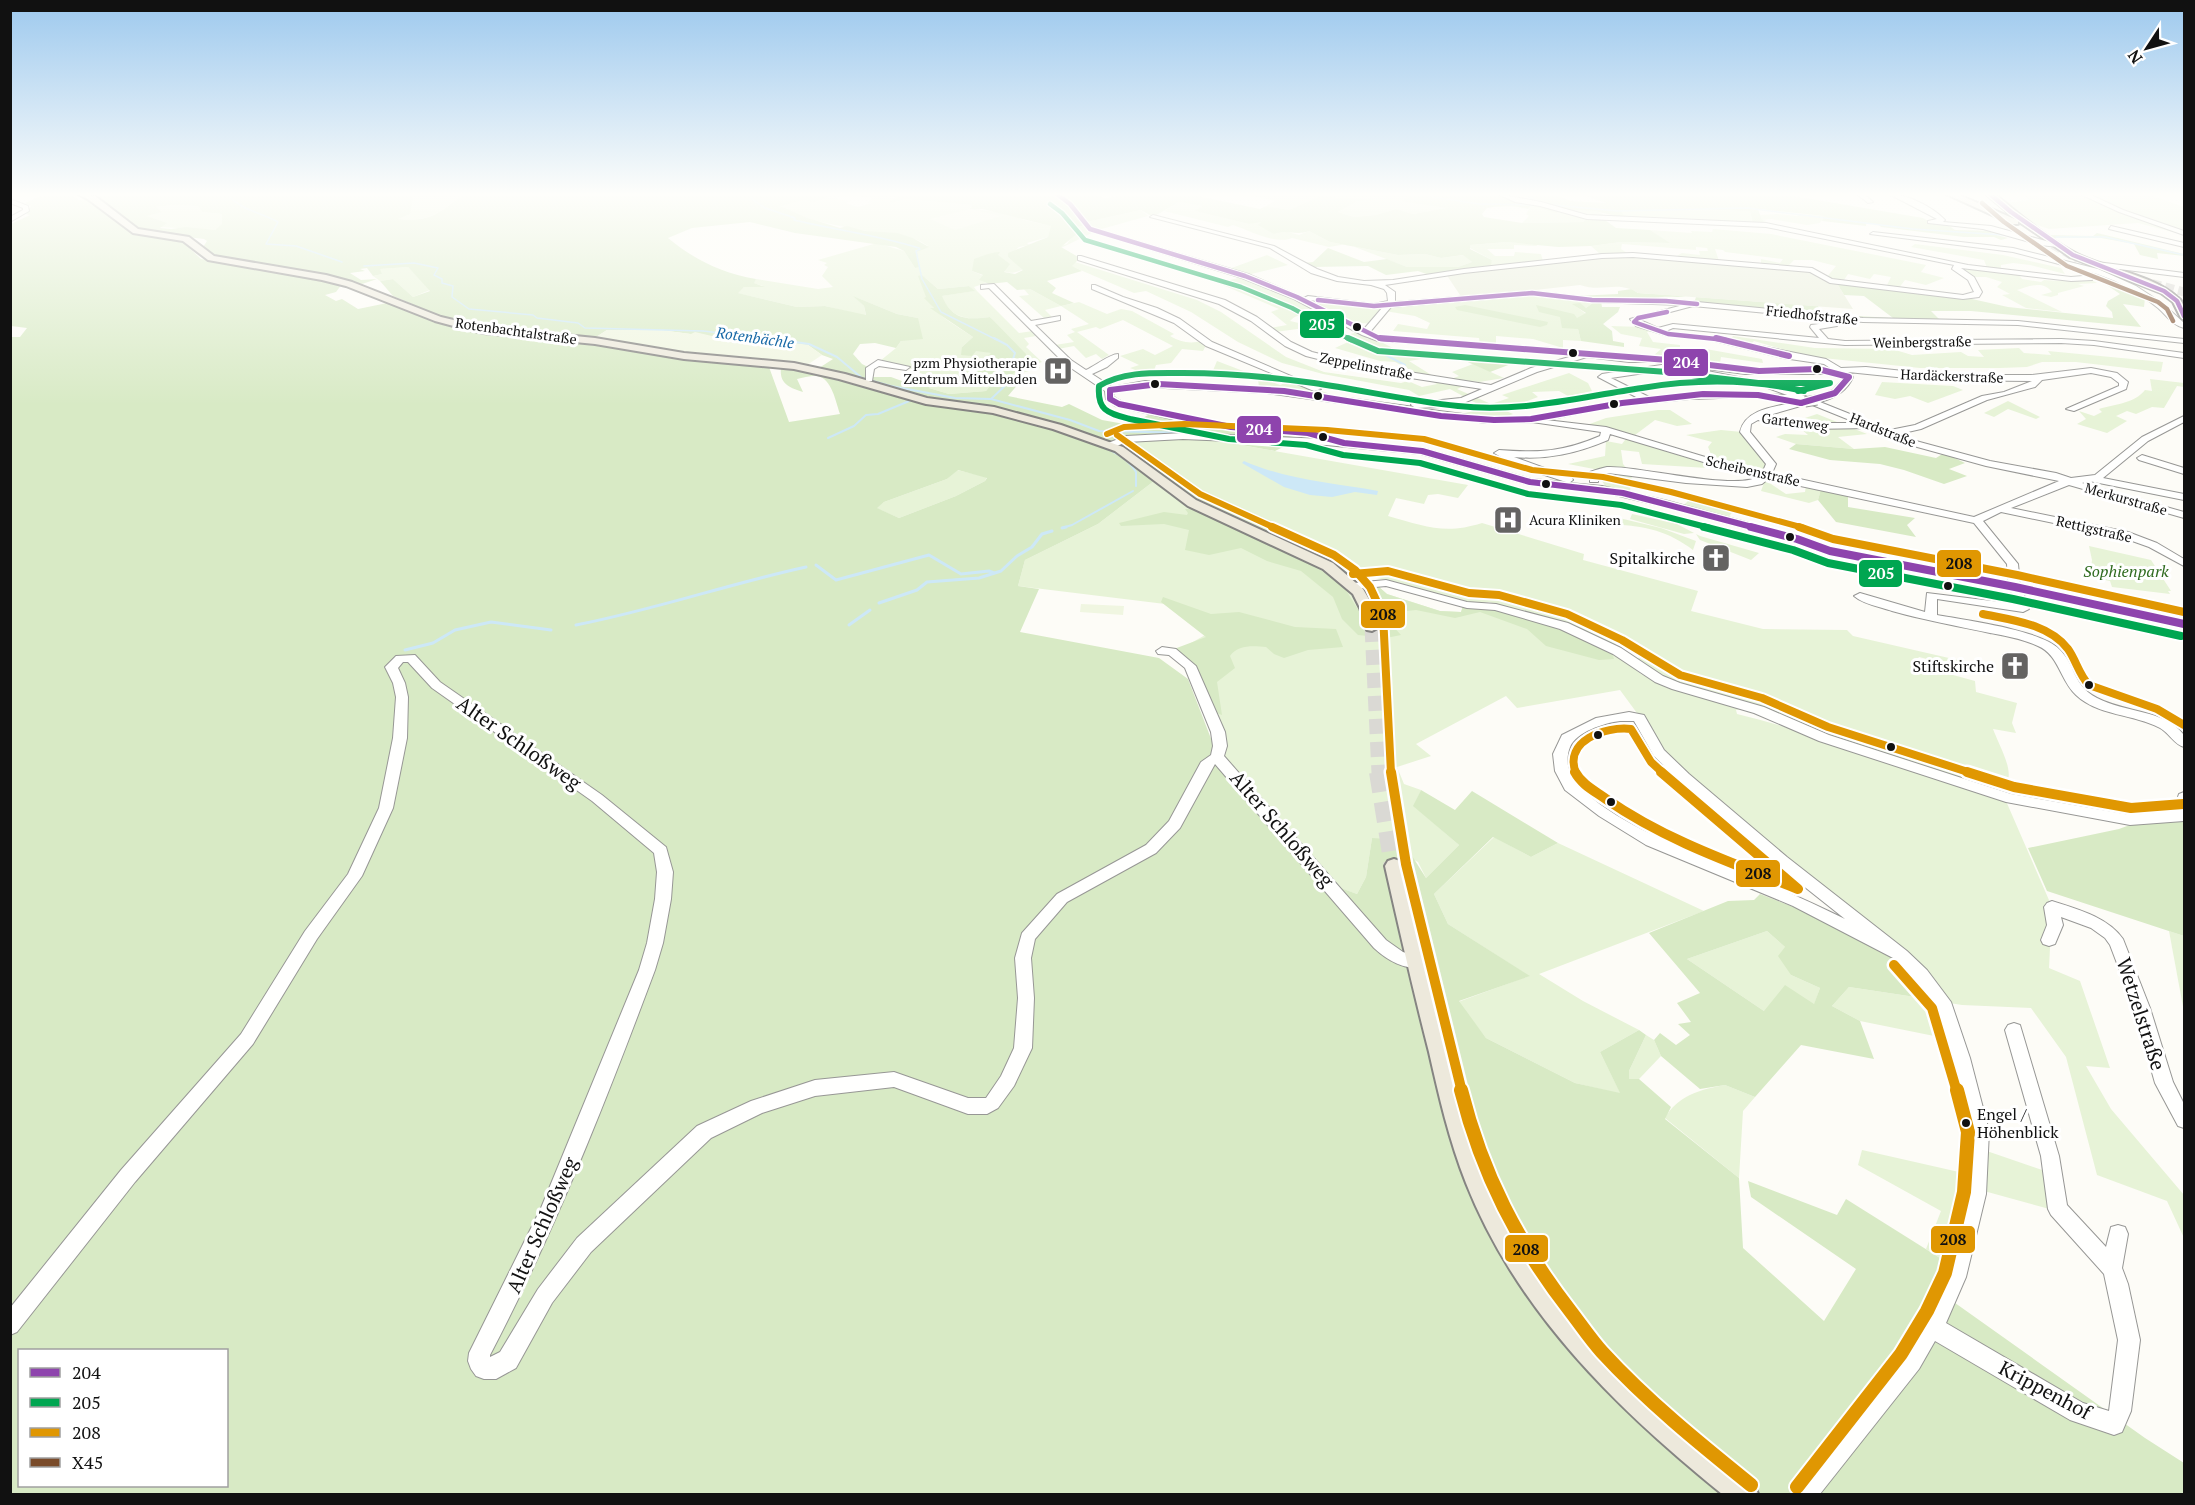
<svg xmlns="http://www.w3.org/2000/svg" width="2195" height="1505" font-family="'PT Serif',serif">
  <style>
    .green { fill: #e7f3d7 }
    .forest { fill: #d8eac5; fill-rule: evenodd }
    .cemetery { fill: #e9eedb }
    .pitch { fill: #f0f6e1 }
    .water { fill: #cde8f7 }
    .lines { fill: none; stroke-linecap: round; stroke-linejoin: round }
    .stream-far2 { stroke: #cde8f7; stroke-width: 1.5 }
    .stream-far1 { stroke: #cde8f7; stroke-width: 2 }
    .stream { stroke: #cde8f7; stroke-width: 3 }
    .major-tunnel-far2 { stroke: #dad9d4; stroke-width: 9; stroke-dasharray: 9 4.5; stroke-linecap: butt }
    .major-tunnel-far1 { stroke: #dad9d4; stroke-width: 15; stroke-dasharray: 15 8; stroke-linecap: butt }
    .major-tunnel { stroke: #dad9d4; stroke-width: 20; stroke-dasharray: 20 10; stroke-linecap: butt }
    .minor-casing { stroke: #979795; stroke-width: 2 }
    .major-casing { stroke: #858482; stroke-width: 4 }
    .minor { fill: #fffffe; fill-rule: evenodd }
    .major { fill: #ede9dc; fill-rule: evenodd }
    .minor-bridge-casing { stroke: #979795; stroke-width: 11; stroke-linecap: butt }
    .minor-bridge { stroke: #fffffe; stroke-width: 9 }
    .bus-1-far2-casing { stroke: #fff; stroke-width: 7 }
    .bus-1-far1-casing { stroke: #fff; stroke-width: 9 }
    .bus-1-casing { stroke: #fff; stroke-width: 12 }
    .bus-2-far2-casing { stroke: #fff; stroke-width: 7 }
    .bus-2-far1-casing { stroke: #fff; stroke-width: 9 }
    .bus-2-casing { stroke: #fff; stroke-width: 12 }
    .bus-3-far3-casing { stroke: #fff; stroke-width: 9 }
    .bus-3-far2-casing { stroke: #fff; stroke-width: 12 }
    .bus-3-far1-casing { stroke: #fff; stroke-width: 15 }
    .bus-3-casing { stroke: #fff; stroke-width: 18 }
    .bus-4-casing { stroke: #fff; stroke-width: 7 }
    .bus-1-far2 { stroke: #8e44ad; stroke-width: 4.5 }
    .bus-1-far1 { stroke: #8e44ad; stroke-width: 6 }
    .bus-1 { stroke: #8e44ad; stroke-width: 8 }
    .bus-2-far2 { stroke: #00a651; stroke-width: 4.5 }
    .bus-2-far1 { stroke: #00a651; stroke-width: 6 }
    .bus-2 { stroke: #00a651; stroke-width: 8 }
    .bus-3-far3 { stroke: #e09702; stroke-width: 6 }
    .bus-3-far2 { stroke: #e09702; stroke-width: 8 }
    .bus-3-far1 { stroke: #e09702; stroke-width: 10 }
    .bus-3 { stroke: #e09702; stroke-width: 14 }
    .bus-4 { stroke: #7a4b2a; stroke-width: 4.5 }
    .bus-dot { fill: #111; stroke: #fff; stroke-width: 2 }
    .labels { text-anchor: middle; stroke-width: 6; stroke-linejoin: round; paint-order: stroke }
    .far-street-label { font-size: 14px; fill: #111; stroke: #fff }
    .far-poi-label { font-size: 14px; fill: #111; stroke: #fff; text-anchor: end }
    .far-water-label { font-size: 15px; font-style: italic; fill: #1768a6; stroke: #fff }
    .poi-label { font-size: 16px; fill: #111; stroke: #fff; text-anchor: end }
    .park-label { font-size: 16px; font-style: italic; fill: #2f6b1f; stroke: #fff }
    .near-bus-label { font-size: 16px; fill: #111; stroke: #fff; text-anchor: start }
    .near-street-label { font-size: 20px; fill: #111; stroke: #fff }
    .line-badge { stroke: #fff; stroke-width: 2 }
    .badge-label { font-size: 16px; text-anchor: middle; font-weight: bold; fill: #fff }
    .pale-badge-label { font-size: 16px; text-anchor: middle; font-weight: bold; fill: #111 }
  </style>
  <rect width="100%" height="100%" fill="#fdfcf7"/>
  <g class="green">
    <path d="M464,194c-27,20 -33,28 -68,25l17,-22z"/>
    <path d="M838,194h3l-5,5 15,2 -5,2 12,4 14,-4 -4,-1 4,-4 -9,-1 18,-2 18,4 -7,4 13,-4 68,6 -3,3 44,7c7,6 27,8 38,11l-4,11 -21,6 2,2 -10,2 -11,10 16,12c-19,9 -24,0 -37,-12h-8l-7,14 12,5 -4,4 6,3 -12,4 3,4 42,42 14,-2 3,5 -12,2 5,6 -3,3 16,15 -6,2 4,4 -29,8 16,-15 -37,-44c-24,3 -38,2 -49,-21l33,-5 -5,-5 -31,3 -16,-14c2,36 25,44 51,62l-11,10 30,6 -12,13 13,12v4l-7,9 -37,3 -20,-6 8,-8 -31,-13 -26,-6 16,-13 22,-30 -21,-4 -42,-17 9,9 2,10 -41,-10 -28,1 -60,-14 7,-6 19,-1 -10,-3 3,-4 62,10 15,-2 -11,-11 6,-9 -4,-2 3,-2 -9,-3 59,-17 27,8 11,17 2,-16 11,-6c-22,-15 -38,-10 -62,-15 -26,-5 -65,-11 -87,-26l31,-7h19z"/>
    <polygon points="1244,194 1401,194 1410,196 1402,200 1447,208 1413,214 1396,209 1376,215 1354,217 1338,212 1358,201 1373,200 1320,196 1289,210 1266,206 1275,201"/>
    <polygon points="2021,194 2148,194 2184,207 2184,235 2138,223 2049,229 2034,224 2004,203 2030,200"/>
    <path d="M1179,202l24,4 -7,5 53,13 8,-3 5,2 -3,1 40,11 10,-4 21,11 68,13 27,-1 16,4 23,-3 8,7 -14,5h-51l-60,-23 -18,3 -37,-9c-16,7 -44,-8 -59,-13l-5,2 -64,-16z"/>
    <polygon points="171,205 198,206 202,212 222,214 222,225 215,230 159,227 166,223 146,216 161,212 155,207"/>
    <polygon points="1531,206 1556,213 1568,210 1595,211 1603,214 1602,217 1583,222 1522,223 1529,216 1526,214"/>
    <polygon points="1685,209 1750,211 1753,224 1626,218 1620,211"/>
    <polygon points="1141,210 1148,216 1098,230 1061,248 1060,246 1067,244 1082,223"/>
    <polygon points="1777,214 1797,216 1800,214 1825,216 1820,223 1807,225 1771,219 1762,220 1760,215"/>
    <polygon points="1713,229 1771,234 1926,265 1921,272 1944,278 1926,285 1905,280 1898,289 1886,287 1891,277 1874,274 1870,279 1848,274 1842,283 1826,278 1836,266 1812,260 1794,260 1786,268 1761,265 1761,259 1780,263 1783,259 1725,252 1723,250 1715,249 1719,261 1675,257 1682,253 1700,255 1699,251 1708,251 1707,248 1696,247 1696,250 1622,244 1621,249 1627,253 1600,254 1591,246 1621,242 1668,243 1650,230 1692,233 1691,231 1712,232"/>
    <polygon points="1507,242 1536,244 1537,246 1514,245 1514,249 1487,249 1495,256 1514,256 1515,252 1541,254 1543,261 1492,265 1490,265 1492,260 1470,248 1470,245"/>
    <polygon points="1915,244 2003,255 2061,268 2065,274 2030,265 2013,263 2001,265 2001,269 1987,268 1984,260 1911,247"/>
    <polygon points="1267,255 1288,265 1247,275 1229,269"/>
    <polygon points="1075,262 1197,300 1221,312 1286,357 1324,372 1401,383 1408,381 1422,387 1437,384 1395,362 1380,361 1335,348 1348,342 1338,337 1359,332 1366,336 1367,339 1373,338 1395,349 1446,352 1450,354 1409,361 1441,381 1468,384 1457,389 1491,404 1509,398 1502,395 1569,373 1588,383 1592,391 1568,396 1559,391 1532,392 1538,397 1504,410 1513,414 1502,418 1464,417 1461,414 1485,408 1450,389 1419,396 1409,390 1323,374 1282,363 1238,342 1191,312 1146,291 1134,293 1071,266"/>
    <path d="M1958,266l61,9 3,4 19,3 3,-2 17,1 1,-2h28l7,4 -19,1 6,2 -26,7v2l-7,2 -10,-2 11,-3c-9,-12 -23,-6 -35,-2l45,22 -36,-4 -24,-13 8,-1 -13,-7 5,-5 -16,-5h-16z"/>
    <polygon points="408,267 430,290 413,297 393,279 380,281 373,276 382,274 379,269"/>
    <path d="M1242,277l91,40c-5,1 -11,4 -15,4 -12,-1 -17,-12 -28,0l22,5 15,8 -10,6 -6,-3 1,-6 -7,-3 -30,4 -5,-4 17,-3 -16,-13 8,-3 -61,-26z"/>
    <path d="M1024,289h6l31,17 18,-4 28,12 14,-5 11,2 42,23 -4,2c10,6 20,8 32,5l4,4 -3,6 -21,-2 -11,14 -15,2 -4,11 -22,-8 9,-3 -19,-9 23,-7 12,6 18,-9 -50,-26 -23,9 -4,-2 -19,5 32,23 -7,4 -6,-5 -10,4 -12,-12 -16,3 -3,-4 19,-3 -7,-7 8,-3 -4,-3 18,-5 -28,-18 -16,4 7,7 -8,1 -25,-22 10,-1z"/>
    <polygon points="1532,293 1594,302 1586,308 1573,304 1586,314 1578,329 1581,341 1563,340 1563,348 1533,339 1496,336 1496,345 1480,344 1479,338 1393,331 1398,324 1427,329 1430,323 1415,316 1385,311 1375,324 1345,322 1297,297 1356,305"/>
    <polygon points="1611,326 1642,327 1654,330 1647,332 1653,342 1680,345 1680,350 1671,349 1675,360 1652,357 1661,349 1639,346 1642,338 1621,334"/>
    <polygon points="1733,336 1815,348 1892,349 1912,355 1961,352 1968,356 1984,357 1978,350 2019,348 2024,353 2051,355 2048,351 2163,362 2161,372 2076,362 2042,362 2027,367 2000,368 1920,368 1784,354 1785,350 1754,341 1750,345 1731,339"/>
    <polygon points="1700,348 1762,359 1763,363 1721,357 1720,363 1707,360"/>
    <polygon points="1217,361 1280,385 1290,381 1340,397 1310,392 1259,388 1258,378 1211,375"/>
    <polygon points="1473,364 1504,378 1479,382 1451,379 1459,376 1452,372"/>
    <path d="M2150,379l34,4v4l-7,-1 -13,22 -12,-1 -16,7 -9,-3 -11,5 11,5 -20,12 -30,-9 9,-5 -7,-8 15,5 8,-4 -3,-3c17,-5 36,-6 46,-19l7,1z"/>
    <polygon points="1882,382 1953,386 1963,390 1928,403 1910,396 1895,399 1875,395"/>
    <polygon points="2008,401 2040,417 2036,419 2008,409 1994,417 1984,413"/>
    <polygon points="1658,410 1670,410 1692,424 1677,426 1655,420 1635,435 1587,425 1606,418"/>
    <polygon points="1817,414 1867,434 1838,437 1854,449 1796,444 1776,437 1785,434 1808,435 1793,422"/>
    <polygon points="1721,430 1742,432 1767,464 1763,473 1703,458 1711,454 1708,447 1712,442 1686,435"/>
    <polygon points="1628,436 1668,452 1724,469 1642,464 1639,452 1621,450 1623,464 1632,475 1630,491 1606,487 1594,469 1568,464 1605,456 1606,441 1622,444"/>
    <path d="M1201,438l267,47 -10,13 -20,-4 -10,1 -4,9 -28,-6 -8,18c36,10 57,19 94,7l102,31 -1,6 115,31 -7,20 72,18 84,1 6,6 109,25 4,8 -47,-12 -3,4 4,5 55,15 1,11 41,11 -5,20 4,10 -23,-4c8,22 36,65 -10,60l-307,-105 -41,-24 15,-9 -23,-14 -14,9 -46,-21 -78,-23 -12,2 -40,-9 -37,-12 -23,-5h-23l-56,-31 -93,-40 -81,-60 2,-4 5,-2z"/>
    <polygon points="957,470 987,477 985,481 956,496 899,518 876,508 884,502 947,479"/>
    <polygon points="1765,480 1786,494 1805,492 1806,485 1821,489 1818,500 1809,503 1761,491"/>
    <path d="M1154,481l16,14 25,14 127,59 30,24 27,-5 8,7 53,17 21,1 2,-6 30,3 119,43 29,22 26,14 72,18 2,3 -5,1 1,4c92,22 179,61 269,87l46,106 -3,61 31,13 30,87 -24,-2 25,43 73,86v43l-17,-37 -70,-26 -31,-118 -35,-49 -69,-3 -19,-3 -259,-225 -64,-87 -103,18 -11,-12 -90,48 15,12 -34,11 7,17 17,6 -7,16 45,39 -33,33 -8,-16 -46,-24 -6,39 -9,17 -23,-8 -112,-125 -2,-15 -43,-95 37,-21 -49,-26 -147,-18 7,-26 73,-36z"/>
    <polygon points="1691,498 1734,510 1727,519 1683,506"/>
    <polygon points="1632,514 1677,524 1694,533 1684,534 1630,519"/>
    <path d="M1615,517l46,11 35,13 -3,9c-24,-19 -53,-26 -83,-25z"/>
    <polygon points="1696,534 1700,536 1759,553 1751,560 1700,540"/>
    <polygon points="2089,546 2151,560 2171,591 2168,591 2170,594 2112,587 2110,581 2090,577 2092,560"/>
    <polygon points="1494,837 1531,857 1558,843 1704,911 1539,974 1583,1001 1639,1030 1600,1052 1621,1094 1575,1083 1486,1038 1458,1002 1529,976 1448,924 1434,894"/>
    <polygon points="1767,931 1785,947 1791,975 1820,988 1814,1005 1764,1011 1687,959"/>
    <polygon points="2169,931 2184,936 2184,1012"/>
    <polygon points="1849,987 1935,1000 1949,1039 1860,1021 1832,1006"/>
    <polygon points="1646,1035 1654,1040 1661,1056 1639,1079 1629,1079 1629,1071"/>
    <path d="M1725,1085l30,12 -12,14 -4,67 -74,-60c12,-22 36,-29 60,-33z"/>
    <polygon points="1981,1149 2045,1171 2053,1210 1984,1191"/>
    <polygon points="1862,1150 1959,1172 1972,1185 1964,1224 1948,1263 1926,1249 1941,1211 1858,1165"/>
  </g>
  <g class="forest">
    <path d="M71,194l8,6 9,-1 45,35 50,8 18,17 119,19 22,6 -6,8 -11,3 11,6 6,-2 16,10 34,-7 49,22 18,5 310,38 20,55 51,-8c-4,-11 -8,-36 -23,-38 -5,-1 -14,2 -20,3l6,13c-13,-4 -24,-8 -22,-24h13l133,31 -55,-15 -3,-7 -2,5 -48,-14 14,-9 -11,-4 -14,-10 -95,-8 -53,-7h-53l-14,9 -97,-11 -53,-11 -50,-21 -13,-15 13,-2 20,18 17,-6 -22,-24 -28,2 2,5 -9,2 -6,-8 -7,1 5,2 -15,2 11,7 16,-1 -15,5 -150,-28 -9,-9 4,-6 -3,-2 -59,-7 -51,-36 744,-2 -24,8 -7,-1 1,-2 -28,7 25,11 35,11 7,-2 18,5 32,2 16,5 16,9 -12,5 2,15 -4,1 -11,-17 -8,-4 -101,-14 -45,-11 -58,6 -24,10c27,22 53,35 88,41l-2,4 11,4h-21l-6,6 59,14 28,-1 41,9 -2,-9 -11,-10 44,18 21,4 5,21 -22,2 -5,7 -21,-5 -15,1 -7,10 9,10 8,4v9h21l19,7 18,-8 9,4 -8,8 20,6 37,-3 7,-9v-4l-13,3 -8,-8 19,-20 -15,-2 -4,5 -11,-1 1,-8 11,-10 -43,-29h4l-10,-10 2,-1 -8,-21 4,-1 16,14 31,-3 6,5 -33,5c10,24 25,24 48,21l36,37 1,7 -16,15 8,7 -11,13 54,11 7,-3 33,16 28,5 20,-11 70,13 77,10 7,6 17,2c-17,7 -26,-6 -46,6l-94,-17 -45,1 -25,7 -33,-10 -11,1 52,21 35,27 -56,43 -73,36 -7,26 21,3 -19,43 139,26 29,21 32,83 107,121 30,11 9,-17 6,-39 30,2 24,38 33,-33 -46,-39 8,-16 34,20 17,-19 86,52 -27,14 -38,-20 -59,57 14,30 82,52 -71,25 27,37 89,45 45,10 -20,-41 39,-22 7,5 -17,36v8h10l32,28 -6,12 74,59 4,70 81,73 32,-52 -105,-72 -3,-16 89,34 9,-16 102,64 -7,30 204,145 39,25v31h-2173l-1,-1157h10l7,-9 -16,-2v-102l19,-9 -4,-1 5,-8 -6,-3 13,-6zM463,195c-26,19 -32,27 -65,24l12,-5 3,-17zM171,205l27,1 4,6 20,2v10l-7,6 -29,-3 -15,2 -11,-1 7,-5 -20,-7 15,-4 -6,-5zM958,470l29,8 -2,3 -29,15 -57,22 -22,-10 7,-6 63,-23zM20,1350h206v136h-206z"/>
    <path d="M859,194h232l15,4 23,-4h59l72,15 6,-3 23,4 31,-14 58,4 -20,1 -20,11 16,5 22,-2 20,-6 17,5 33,-6 -45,-7 8,-5 -8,-2h104v4c11,4 21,8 33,4l-19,-8h33l19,7 35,2 -26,-9h202l141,24c11,7 22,3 32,12l44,1 5,3 -15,-1 19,5 -7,2 -7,-3h-30l-83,-10 -2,-2 -13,-2v3l-44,-5 2,-5 -66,-7 4,11 5,1 -14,3 -3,-13 -65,-2 -64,2 5,7 -19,-2h9l-22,-5 -26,-1 -12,3 -25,-7 -3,3c-14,-4 -28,-3 -41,-1l-5,6 2,3 38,6 61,-1 5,-4 17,2 11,8 34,2 20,13 -49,-1 -30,4 -33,1 -51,-5 -37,3v4l22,11 -1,5 35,-3 1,2 -95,12 -14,-5 -32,4 -18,-9 -55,1 -9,-4 9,-1 15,-14 36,14 23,-3 20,8h51l14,-5 -9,-7 -22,3 -16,-4 -27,1 -68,-13 -21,-11c-13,5 -22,-2 -35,3l-16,-9 3,-3 -12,2 -54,-13 7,-5 -23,-4 -26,15 -12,-7 -59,13 2,2 -6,2 1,5 -18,15 19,11 -8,8 10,5 -35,10 9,7 -4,5 22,10 -13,3 -31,-17 -13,1 -10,-8 -18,2 -10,-4 4,-5 -11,-4 2,-12c8,-3 18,-7 26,-7l-2,3 12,9 -6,8 11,2 8,-4 -15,-13v-4l40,-16 3,-11 -69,-17h-12l2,-4 -67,-6 -13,4 -2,-2 7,-3 -16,-3 -18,2z"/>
    <polygon points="2097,233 2184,254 2184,256 2157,253 2158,259 2140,255 2134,244 2101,238 2050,238 2046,235 2093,236"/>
    <polygon points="2112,277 2145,298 2144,307 2123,304 2141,327 1971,311 1931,311 1940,320 1865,321 1666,301 1695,300 1696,297 1818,306 1820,310 1840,315 1893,318 1864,296 1844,295 1836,282 1963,297 2008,307 2113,318 2112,312 2106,306 2108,301 2120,294 2101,281"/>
    <path d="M1632,289l6,4 48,3c-8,2 -16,0 -24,1 -28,4 -58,6 -86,-1l42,-2v-3z"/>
    <polygon points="1601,301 1602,307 1620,307 1618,312 1603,324 1612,331 1613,341 1624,343 1624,347 1581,341 1578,329 1562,328 1560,317 1539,312 1536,305 1574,314 1577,318 1586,313 1572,304 1580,303 1586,308 1594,302"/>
    <polygon points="1465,305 1548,322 1547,325 1540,327 1457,310 1455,307"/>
    <polygon points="1450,354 1501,360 1507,356 1524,359 1490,372"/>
    <polygon points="1796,444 1854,449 1885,447 1936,458 1944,453 1965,463 1949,469 1967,476 1944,484 1904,470 1880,464 1830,460 1789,449"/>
    <polygon points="1821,489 1848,494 1848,507 1915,518 1907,525 1916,537 1836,522 1818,500"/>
    <path d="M1185,509h10l110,50 39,28 25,40h11v-22l-8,-13 7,-5 8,7 53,17 21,1 2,-6c53,4 101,24 149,46l2,7 -15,1 -53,-14 -19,-17 -47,-17 -25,6 -39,-8 -18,2 -6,13 9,10 -15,3 -28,-3 -16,-16 -9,-22 -32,-26 -34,-10 -26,-13 -32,7 -24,-5 4,-20 -25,-6 -43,2 -2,-3 45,-11 23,3 1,-2z"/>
    <path d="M1163,597l48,17 28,-2 56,15 41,2 7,18 -35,3 -24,8 -10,-4 -8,-7c-12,-1 -28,-3 -36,9l5,12 -18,14 5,33 -8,-3 -17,-45 -23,-18 32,-12 -45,-35z"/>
    <polygon points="2183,822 2184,824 2184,936 2047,891 2028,848 2119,829 2135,823"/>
    <path d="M1760,894l62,24 52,27 47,30 14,25 -86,-13 -17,19 28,15 14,38 -73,-14 -46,52 -30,-12 -25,4 -39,-33 -7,-16 6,-7 16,12 14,-10 -12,-11 13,-2 -14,-19 23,-10 -51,-60 79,-32 26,-1zM1767,931l18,16 -7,9 13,19 29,13 -6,16 -29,-19 -21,26 -77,-52z"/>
  </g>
  <path class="cemetery" d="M1633,255l179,15 24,12 17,27 -215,-16c-21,-13 -35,0 -58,-8l-118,13 -16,-24z"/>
  <g class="pitch">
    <polygon points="970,209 1001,216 955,230 930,219"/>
    <polygon points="607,330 660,330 691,334 695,332 716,337 731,334 808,345 822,355 807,365 698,355 593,339"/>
    <polygon points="1081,604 1124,606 1123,615 1080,612"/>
  </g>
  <path class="water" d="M1244,461c43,19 89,22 134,30l-1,4 -22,-3 -23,5 -22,-2 -26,-8 -42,-24z"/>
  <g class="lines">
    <g class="stream-far2">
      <path d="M226,194c17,17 31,17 52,28l-12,22 30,2 46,16"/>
      <path d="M753,194l-1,5 13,9 30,10 -1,2c42,10 84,15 125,28"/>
      <polyline points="1413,194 1479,204 1536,205"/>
      <polyline points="1523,194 1543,203"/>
      <polyline points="836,197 838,194"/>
      <polyline points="1552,205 1618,211 1747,208 1913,229 2004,235"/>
      <polyline points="2056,237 2105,237 2184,255"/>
      <polyline points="920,249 916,251 922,279 941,312 997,340"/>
      <polyline points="364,266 414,263 438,268 434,275 442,279 442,283 453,286 452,297 469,309 533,315 537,318 578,323 585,328 703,331 782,340"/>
    </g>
    <g class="stream-far1">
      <polyline points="768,338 809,344 837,357 862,378 891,386 955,398 991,399 1070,420 1099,431 1199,433"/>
      <polyline points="1380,352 1405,365"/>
      <polyline points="991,399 1009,382 1005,375 997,373 1012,362 1015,353 1007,345 994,338"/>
      <path d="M1071,433l-3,2c23,8 55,15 68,37v14"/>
      <polyline points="828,438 854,426 866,415 878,414 914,399"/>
      <polyline points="1062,528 1072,525 1133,491"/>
    </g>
    <g class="stream">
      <polyline points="1062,528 1066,527"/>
      <polyline points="816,565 836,580 929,555 961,574 989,571 994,573"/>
      <polyline points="879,603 917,590 927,582 979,578 1001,571 1017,556 1032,547 1042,534 1052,531"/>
      <path d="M576,625c78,-15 152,-41 230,-58"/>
      <polyline points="849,625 870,610"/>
      <polyline points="405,650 433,643 455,630 491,622 551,630"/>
    </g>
    <g class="major-tunnel-far2">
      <polyline points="2041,238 2078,259"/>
      <polyline points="2139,280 2184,292"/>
    </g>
    <polyline class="major-tunnel-far1" points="1372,627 1379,773"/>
    <polyline class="major-tunnel" points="1379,772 1394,866"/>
    <g class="minor-casing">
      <g id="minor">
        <path d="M1054,194h7l11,9 20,25 156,46 56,24 4,-2 66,8 14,-3 -1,-8 -3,-4 -13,-4 -34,-4 -26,-8 -41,-25 -120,-31 3,-2 121,31 43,23 21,8 26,4 29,-1 71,-11 138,-15 31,-1 179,15 20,11 131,16 11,-3 -6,-12 -16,-11 2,-4 -188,-38 -179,-8 -47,-13 -25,-4 -17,-8 43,8 46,13 179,8 202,42 103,12 12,-1 -5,-7 -65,-17 -143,-18 3,-2 140,16 85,21 38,17 26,17 22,20v5c-12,-3 -17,-12 -26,-20 -21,-17 -46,-31 -72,-37l7,7 -1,2 -21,1 -110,-13 13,9 8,15 -3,5 -16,2 -133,-16 -20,-11 -177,-15 -31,1 -138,15 -79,12 10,7v10l137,-11 60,7 74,1 197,19 155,3 166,18v4l-166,-18 -155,-3 -170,-16 -53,14 18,8 15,-4 146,14 -9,-11 1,-2 23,-3h3v4l-18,3 9,10 17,2 216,-2 33,2 90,12v5l-90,-13 -33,-2 -216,2 -172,-17 -7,3 6,3 -4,2 -32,-10 -6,-7 53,-14 -91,-3 -60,-7 -141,12 -21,25 12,5 169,11 78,8h26l90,12h85l-6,-4 -41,-6 -72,-18v-4l115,23 15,9 25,-1 75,8h90l60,-7 26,5 11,9 -2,7 -52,22 -8,-2 53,-23v-3l-8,-6 -20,-4 -49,7 -7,7 -48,13 -66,29 -22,5 17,7 74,20 66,12 15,5 24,-3 47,-38 42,-21v6l-36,19 -45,37 81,16v6l-95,-19 -7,2 102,29v6l-115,-33 -58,23 117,24 29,11 27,16v7l-35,-19 -28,-10 -120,-25 -18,9 35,43 2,21 164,36v6l-161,-35 6,17 -6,3 -86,-13v16c27,5 104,15 122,34 17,16 13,36 38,49 28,15 67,11 87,37v12c-9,-2 -15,-14 -24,-19 -26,-14 -62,-12 -84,-33 -16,-15 -17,-40 -38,-49 -15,-7 -32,-10 -48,-13 -33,-7 -66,-13 -98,-22 -12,-4 -29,-7 -38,-15l6,-3 65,19 2,-19 89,11 -6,-15 -180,-35 -37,-13 -127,-34 -64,-15 -72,-7 -109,-31 -95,-9 -143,-6 -56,3 -13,5h-6v-4l18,-7 57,-3 143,6 96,9 109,31 35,3 -49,-16 -23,-13 5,-3c40,3 64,2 101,-14l1,-4 -69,-10 -46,1 -219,-30 -122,-6 -31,5 -1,4c17,18 129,28 159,34v4l-3,1 -84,-13 -70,-16 -9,-7 -1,-8 -40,-27 -76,-76 -8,1v-4l13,-1 37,37 29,-5v4l-25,5 36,35 15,10c9,-4 24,-16 32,-16v4l-11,9 -15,7 20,13 33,-6 122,6 147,20 -3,-2 1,-2 49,-5 21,-9 -117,-18 -59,-15 -21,-10 -34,-25 -32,-17 -141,-44v-4h3l144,44 32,17 34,25 21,10 53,13 126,20 40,-17 45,-13 -198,-14 -16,-6 -68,-36 -52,-21 -154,-48 -20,-25zM1309,300l65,8h8l-18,21zM1587,357l42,5h26l90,12h93l6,4 -11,12 -20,9 -44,-16 -67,-13 -4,3 1,2 66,12 22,8 -98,-2 -40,4 -38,-19 60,-9v-4l-3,-1 -66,10 -4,3 40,21 -108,19h-44l-70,-9 25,-1 25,-5 71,-30zM1848,372l78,8 106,1 -28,11 -22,4 -67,29 -25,5 -70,-28c15,-4 27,-11 33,-25zM1689,399c27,0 80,-6 103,4 -20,4 -47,7 -52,29l26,32 -3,7 -28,-5 -129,-39 -60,-7 72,-14zM1805,402l52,21h-46l-45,-7 38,-11zM1758,420l53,9 58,-1 41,17 76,21 73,15 -85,36 -202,-44 4,-9 -26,-32 1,-8zM1610,434l120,36 28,6c-17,16 -123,-11 -151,-9 -5,1 -12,3 -17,5v10h8v-6l10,-3 78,10 61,4 15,-3 6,-5 206,44 33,41 1,18 -175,-34 -32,-11 -133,-36 -66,-15 -33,-3 4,-3 -1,-2 -58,-21c34,3 63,-4 94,-17z"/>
        <polygon points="1857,194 1864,194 1873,202 1868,203"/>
        <path d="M1889,194c18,0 44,13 56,26l-2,2 48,4 70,19 -3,2 -18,-2 -57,-16 -55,-6v-2l9,-2z"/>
        <polygon points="2080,194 2089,194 2123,210 2184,231 2184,235 2119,212"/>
        <polygon points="10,199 28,206 29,211 10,222 10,217 23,210 23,208 10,203"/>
        <polygon points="2111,226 2184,243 2184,247 2109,229"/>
        <polygon points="2097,262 2184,273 2184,277 2094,266 2093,264"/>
        <polygon points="1095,285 1123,297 1157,308 1180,319 1212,342 1321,389 1314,391 1206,346 1174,323 1092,289 1092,285"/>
        <polygon points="878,360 910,367 906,370 879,366 874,369 872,381 866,381 866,368"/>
        <polygon points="2142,455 2184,468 2184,474 2139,460 2137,458"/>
        <polygon points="1386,580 1467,602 1496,604 1568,623 1621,648 1663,676 1680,683 1764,707 1829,735 2011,794 2130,815 2167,812 2174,808 2179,794 2184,792 2184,821 2130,825 2006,802 1819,741 1754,713 1672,689 1655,682 1613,654 1560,629 1495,610 1467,608 1386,586 1354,589 1348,586 1354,583"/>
        <path d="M1162,647l14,2 20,17 29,66 2,14 -3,10 162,184 17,12 19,6 2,4 -2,4c-16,6 -36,-7 -48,-18l-159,-184 -35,64 -24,25 -89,49 -32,37 -4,19 3,40 -2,50 -18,38 -16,22 -11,6h-19l-74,-27 -79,9 -53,17 -51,25 -120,114 -39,51 -36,65 -20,11h-12l-8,-3 -5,-7 -3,-8 1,-8 72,-145 98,-238 8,-27 8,-44 2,-27 -3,-19 -62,-52 -160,-113 -24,-26h-5l-5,6 7,15 3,14 -1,41 -14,70 -31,68 -45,63 -64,105 -118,138 -118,150 -7,3v-27l111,-138 120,-136 64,-103 43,-57 31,-66 14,-70 3,-41 -3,-14 -8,-16 11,-11 19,-1 25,27 162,113 64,52 7,25 -2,27 -8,44 -8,27c-49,131 -100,261 -165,385v2l10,-5 38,-63 39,-51 120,-112 54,-25 64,-21 79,-8 74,26h18l15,-22 13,-28 4,-50 -3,-40 7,-25 35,-39 89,-49 23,-24 32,-59 10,-7 2,-9 -2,-14 -26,-64 -16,-13 -11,-1 -2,-3z"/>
        <path d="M1629,712l15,3 20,35 25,24 98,83 120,94 20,19 24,32 19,56 19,73 -3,63 -20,83 -20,46 137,80 26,8 9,-71 -14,-66 -53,-59 -3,-6 -7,-53 -36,-126 3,-5 6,-2 6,2 39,131 8,49 39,42 5,-20 7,-2 7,2 3,7 -6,34 6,16 12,56 -9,71 -9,21 -8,3 -44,-15 -135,-79 -16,28 -99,125h-25l3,-8 105,-133 28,-43 15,-34 20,-82 5,-63 -19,-73 -17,-53 -40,-46 -102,-53 -147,-61 -47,-29 -34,-26 -10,-19 -2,-17 9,-19 34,-17zM1620,721h14l20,35 25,24 98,85 68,54c-42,-21 -85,-39 -129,-57 -48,-20 -101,-40 -139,-77 -9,-9 -12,-26 -7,-38 6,-15 34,-24 50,-26z"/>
        <path d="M2052,901c25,8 56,16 71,38l27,69 23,74 11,22v24l-6,-2 -23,-43 -21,-75 -24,-63 -5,-7 -14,-10 -30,-11 2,8 -8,19 -6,2 -6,-2 -2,-4 6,-15 -3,-18 3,-4z"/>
      </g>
    </g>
    <g class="major-casing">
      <g id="major">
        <polygon points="78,194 95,196 138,229 189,237 214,256 326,275 352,282 441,317 462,322 484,327 595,338 684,353 794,363 845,374 927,398 994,407 1061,425 1123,447 1196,500 1333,563 1363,589 1374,608 1379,627 1372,631 1367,630 1360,608 1353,594 1323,569 1188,506 1115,451 1053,429 993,413 926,404 839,379 794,369 684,359 595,344 484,333 461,328 435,321 346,286 322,280 208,260 183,241 133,233 89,200"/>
        <path d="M1946,194h11l60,26 -31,-26h9c22,19 56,47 82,60 30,15 77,21 101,44 7,5 6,13 6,21l-3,-1 -8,-16 -12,-9 -91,-36 -52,-36v3h-6z"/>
        <path d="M1394,859l6,2 3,5c15,63 31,126 48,189 12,46 22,94 43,138 57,121 158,209 260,291l4,10h-36c-105,-85 -205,-182 -256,-311 -17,-43 -27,-87 -37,-131 -16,-62 -30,-124 -44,-186l3,-5z"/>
      </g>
    </g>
    <use href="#minor" class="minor"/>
    <use href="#major" class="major"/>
    <g class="minor-bridge-casing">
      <polyline id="minor-bridge" points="1805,402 1817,400"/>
    </g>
    <use href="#minor-bridge" class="minor-bridge"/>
    <g class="bus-1-far2-casing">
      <g id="bus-1-far2">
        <polyline points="1057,194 1070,204 1090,229 1245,276 1297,297 1381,339 1393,340"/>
        <polyline points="1990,194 2011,212 2073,255 2164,291 2177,301 2184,316"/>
        <polyline points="1318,300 1374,306 1532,293 1592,300 1666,301 1697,304"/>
        <polyline points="1667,312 1638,318 1634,322 1668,334 1726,340"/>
      </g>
    </g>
    <g class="bus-1-far1-casing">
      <g id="bus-1-far1">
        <polyline points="1380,338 1668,360 1759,371 1818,369 1849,377 1835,393 1801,403"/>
        <polyline points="1716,338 1789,356"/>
        <polyline points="1756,528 1623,493 1530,482 1422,451 1344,443 1308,433 1231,427 1119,404 1110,399 1110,390 1159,384 1284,391 1441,416 1494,420 1531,419 1622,403 1703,394 1758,395 1801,403"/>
      </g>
    </g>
    <g class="bus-1-casing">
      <polyline id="bus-1" points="1751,527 1797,539 1830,551 2015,587 2184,624"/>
    </g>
    <g class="bus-2-far2-casing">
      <polyline id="bus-2-far2" points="1050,204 1062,213 1085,240 1241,287 1292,308 1351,340"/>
    </g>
    <g class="bus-2-far1-casing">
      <g id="bus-2-far1">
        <polyline points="1348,338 1378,351 1667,372 1758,383 1830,383 1798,391"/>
        <path d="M1710,528l-89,-23 -93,-11 -108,-31 -77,-8 -37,-10 -77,-6 -99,-20c-22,-6 -33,-8 -31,-33 25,-15 56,-13 84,-13 44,0 88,4 131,10 48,7 95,18 144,23 63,7 122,-9 184,-18 54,-9 108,-9 162,3"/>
      </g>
    </g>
    <g class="bus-2-casing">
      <polyline id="bus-2" points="1704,527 1793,550 1828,563 2013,599 2181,636"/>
    </g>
    <g class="bus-3-far3-casing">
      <g id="bus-3-far3">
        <polyline points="1107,434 1124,427 1184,424 1327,430 1424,439 1532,470 1603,477 1671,492 1804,528"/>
        <polyline points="1117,435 1200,494 1275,528"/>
      </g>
    </g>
    <g class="bus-3-far2-casing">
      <g id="bus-3-far2">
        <polyline points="1272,527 1334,555 1355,570 1370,587 1383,615 1391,773"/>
        <polyline points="1799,527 1833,539 2017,575 2184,612"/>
        <polyline points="1353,574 1388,571 1469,593 1499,595 1567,614 1622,640 1680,675 1762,698 1828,727 1971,773"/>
        <path d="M1983,614c29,6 66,10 85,35 8,11 11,26 21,36l68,24 27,16"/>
        <path d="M1576,773c-13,-32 29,-47 55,-44l20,33 12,11"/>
      </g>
    </g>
    <g class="bus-3-far1-casing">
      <g id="bus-3-far1">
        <polyline points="1391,772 1406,864 1462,1092"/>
        <path d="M1575,772c7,13 20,19 31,27 59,41 126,64 192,90l-137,-117"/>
        <polyline points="1967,772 2014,787 2131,808 2183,804"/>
        <polyline points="1894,965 1932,1008 1957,1092"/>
      </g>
    </g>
    <g class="bus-3-casing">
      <g id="bus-3">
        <path d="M1461,1090c21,84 57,154 110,222 10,13 20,28 31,40 45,49 97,91 149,133"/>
        <polyline points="1797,1487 1901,1354 1927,1311 1945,1273 1964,1192 1968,1132 1957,1090"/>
      </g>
    </g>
    <g class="bus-4-casing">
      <polyline id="bus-4" points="1982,203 2004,222 2067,266 2158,302 2167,309 2173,321"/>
    </g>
    <use href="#bus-1-far2" class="bus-1-far2"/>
    <use href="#bus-1-far1" class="bus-1-far1"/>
    <use href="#bus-1" class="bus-1"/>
    <use href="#bus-2-far2" class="bus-2-far2"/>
    <use href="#bus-2-far1" class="bus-2-far1"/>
    <use href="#bus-2" class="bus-2"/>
    <use href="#bus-3-far3" class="bus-3-far3"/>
    <use href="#bus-3-far2" class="bus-3-far2"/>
    <use href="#bus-3-far1" class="bus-3-far1"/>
    <use href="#bus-3" class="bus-3"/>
    <use href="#bus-4" class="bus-4"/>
  </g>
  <linearGradient id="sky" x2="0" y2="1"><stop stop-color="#9dc9ee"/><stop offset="0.48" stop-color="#fefefb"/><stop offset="1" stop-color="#fefefb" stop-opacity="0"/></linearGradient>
  <rect width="2195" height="405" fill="url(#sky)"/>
  <defs>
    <g id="hospital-square" transform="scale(1.5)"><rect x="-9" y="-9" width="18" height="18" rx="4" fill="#646362" stroke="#fff"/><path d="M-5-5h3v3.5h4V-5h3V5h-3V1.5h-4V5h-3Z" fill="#fff"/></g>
    <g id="church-square" transform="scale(1.5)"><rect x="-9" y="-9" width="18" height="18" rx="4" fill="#646362" stroke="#fff"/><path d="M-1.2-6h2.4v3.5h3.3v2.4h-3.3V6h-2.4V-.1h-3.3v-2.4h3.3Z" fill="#fff"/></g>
  </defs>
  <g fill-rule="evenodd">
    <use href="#hospital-square" x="1058" y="371"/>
    <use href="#hospital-square" x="1508" y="520"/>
    <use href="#church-square" x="1716" y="558"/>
    <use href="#church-square" x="2015" y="666"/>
  </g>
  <g class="bus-dot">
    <circle cx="1357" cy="327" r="5"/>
    <circle cx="1573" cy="353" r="5"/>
    <circle cx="1817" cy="369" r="5"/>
    <circle cx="1155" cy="384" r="5"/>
    <circle cx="1318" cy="396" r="5"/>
    <circle cx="1614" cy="404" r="5"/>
    <circle cx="1323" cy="437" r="5"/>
    <circle cx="1546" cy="484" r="5"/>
    <circle cx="1790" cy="537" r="5"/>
    <circle cx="1948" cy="586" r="5"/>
    <circle cx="2089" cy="685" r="5"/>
    <circle cx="1598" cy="735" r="5"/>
    <circle cx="1891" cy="747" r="5"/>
    <circle cx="1611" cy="802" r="5"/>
    <circle cx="1966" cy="1123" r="5"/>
  </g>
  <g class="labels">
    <g class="far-street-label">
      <text transform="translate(1812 315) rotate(6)" y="5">Friedhofstraße</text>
      <text transform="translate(516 331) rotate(8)" y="5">Rotenbachtalstraße</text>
      <text transform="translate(1922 342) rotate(-1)" y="5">Weinbergstraße</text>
      <text transform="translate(1366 366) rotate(11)" y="5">Zeppelinstraße</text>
      <text transform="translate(1952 376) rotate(2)" y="5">Hardäckerstraße</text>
      <text transform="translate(1795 422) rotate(7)" y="5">Gartenweg</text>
      <text transform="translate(1883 430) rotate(22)" y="5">Hardstraße</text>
      <text transform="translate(1753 471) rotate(13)" y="5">Scheibenstraße</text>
      <text transform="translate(2126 499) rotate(16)" y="5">Merkurstraße</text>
      <text transform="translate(2094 529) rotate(13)" y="5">Rettigstraße</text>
    </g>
    <g class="far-poi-label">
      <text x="1037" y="368">pzm Physiotherapie<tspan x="1037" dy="16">Zentrum Mittelbaden</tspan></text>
      <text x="1529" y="525" text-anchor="start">Acura Kliniken</text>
    </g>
    <g class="far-water-label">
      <text transform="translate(755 338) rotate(8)" y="5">Rotenbächle</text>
    </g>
    <g class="poi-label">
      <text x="1695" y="564">Spitalkirche</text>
      <text x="1994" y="672">Stiftskirche</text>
    </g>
    <g class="park-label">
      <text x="2126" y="577">Sophienpark</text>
    </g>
    <g class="near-bus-label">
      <text x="1977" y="1120">Engel /<tspan x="1977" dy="18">Höhenblick</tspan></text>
    </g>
    <g class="near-street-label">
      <text transform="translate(519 743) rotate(35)" y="7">Alter Schloßweg</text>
      <text transform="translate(1282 829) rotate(49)" y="7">Alter Schloßweg</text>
      <text transform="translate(2141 1014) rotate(72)" y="7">Wetzelstraße</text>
      <text transform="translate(542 1225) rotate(-66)" y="7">Alter Schloßweg</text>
      <text transform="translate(2045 1390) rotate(28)" y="7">Krippenhof</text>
    </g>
  </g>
  <g class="line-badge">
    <rect x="1299" y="310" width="46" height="29" rx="6" fill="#00a651"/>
    <rect x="1663" y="348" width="46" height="29" rx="6" fill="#8e44ad"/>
    <rect x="1236" y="415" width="46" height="29" rx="6" fill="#8e44ad"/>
    <rect x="1936" y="549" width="46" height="29" rx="6" fill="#e09702"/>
    <rect x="1858" y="559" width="45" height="29" rx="6" fill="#00a651"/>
    <rect x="1360" y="600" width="46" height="29" rx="6" fill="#e09702"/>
    <rect x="1735" y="859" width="46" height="29" rx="6" fill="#e09702"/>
    <rect x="1930" y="1225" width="46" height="29" rx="6" fill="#e09702"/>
    <rect x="1504" y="1234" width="45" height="29" rx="6" fill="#e09702"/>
  </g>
  <g class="badge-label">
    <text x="1322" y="330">205</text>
    <text x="1686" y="368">204</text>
    <text x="1259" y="435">204</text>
    <text x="1881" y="579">205</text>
  </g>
  <g class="pale-badge-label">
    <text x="1959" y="569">208</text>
    <text x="1383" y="620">208</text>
    <text x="1758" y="879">208</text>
    <text x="1953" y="1245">208</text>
    <text x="1526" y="1255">208</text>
  </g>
  <rect width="2195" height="1505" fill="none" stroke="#111111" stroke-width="24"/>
  <rect x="18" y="1349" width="210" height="138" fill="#ffffff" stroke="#a0a0a0" stroke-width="1.5"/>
  <rect x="30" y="1368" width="30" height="9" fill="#8e44ad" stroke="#a0a0a0" stroke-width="1.5"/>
  <text x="72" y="1379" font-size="18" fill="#111111">204</text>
  <rect x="30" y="1398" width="30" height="9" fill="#00a651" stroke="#a0a0a0" stroke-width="1.5"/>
  <text x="72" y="1409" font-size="18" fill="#111111">205</text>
  <rect x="30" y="1428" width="30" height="9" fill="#e09702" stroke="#a0a0a0" stroke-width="1.5"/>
  <text x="72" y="1439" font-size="18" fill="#111111">208</text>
  <rect x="30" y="1458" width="30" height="9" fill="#7a4b2a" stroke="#a0a0a0" stroke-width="1.5"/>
  <text x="72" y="1469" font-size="18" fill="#111111">X45</text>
  <g transform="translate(2147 48) rotate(234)" stroke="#ffffff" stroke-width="4.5" paint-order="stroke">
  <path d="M0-4.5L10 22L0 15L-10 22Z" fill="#111111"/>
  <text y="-9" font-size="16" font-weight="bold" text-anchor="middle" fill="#111111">N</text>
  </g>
</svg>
